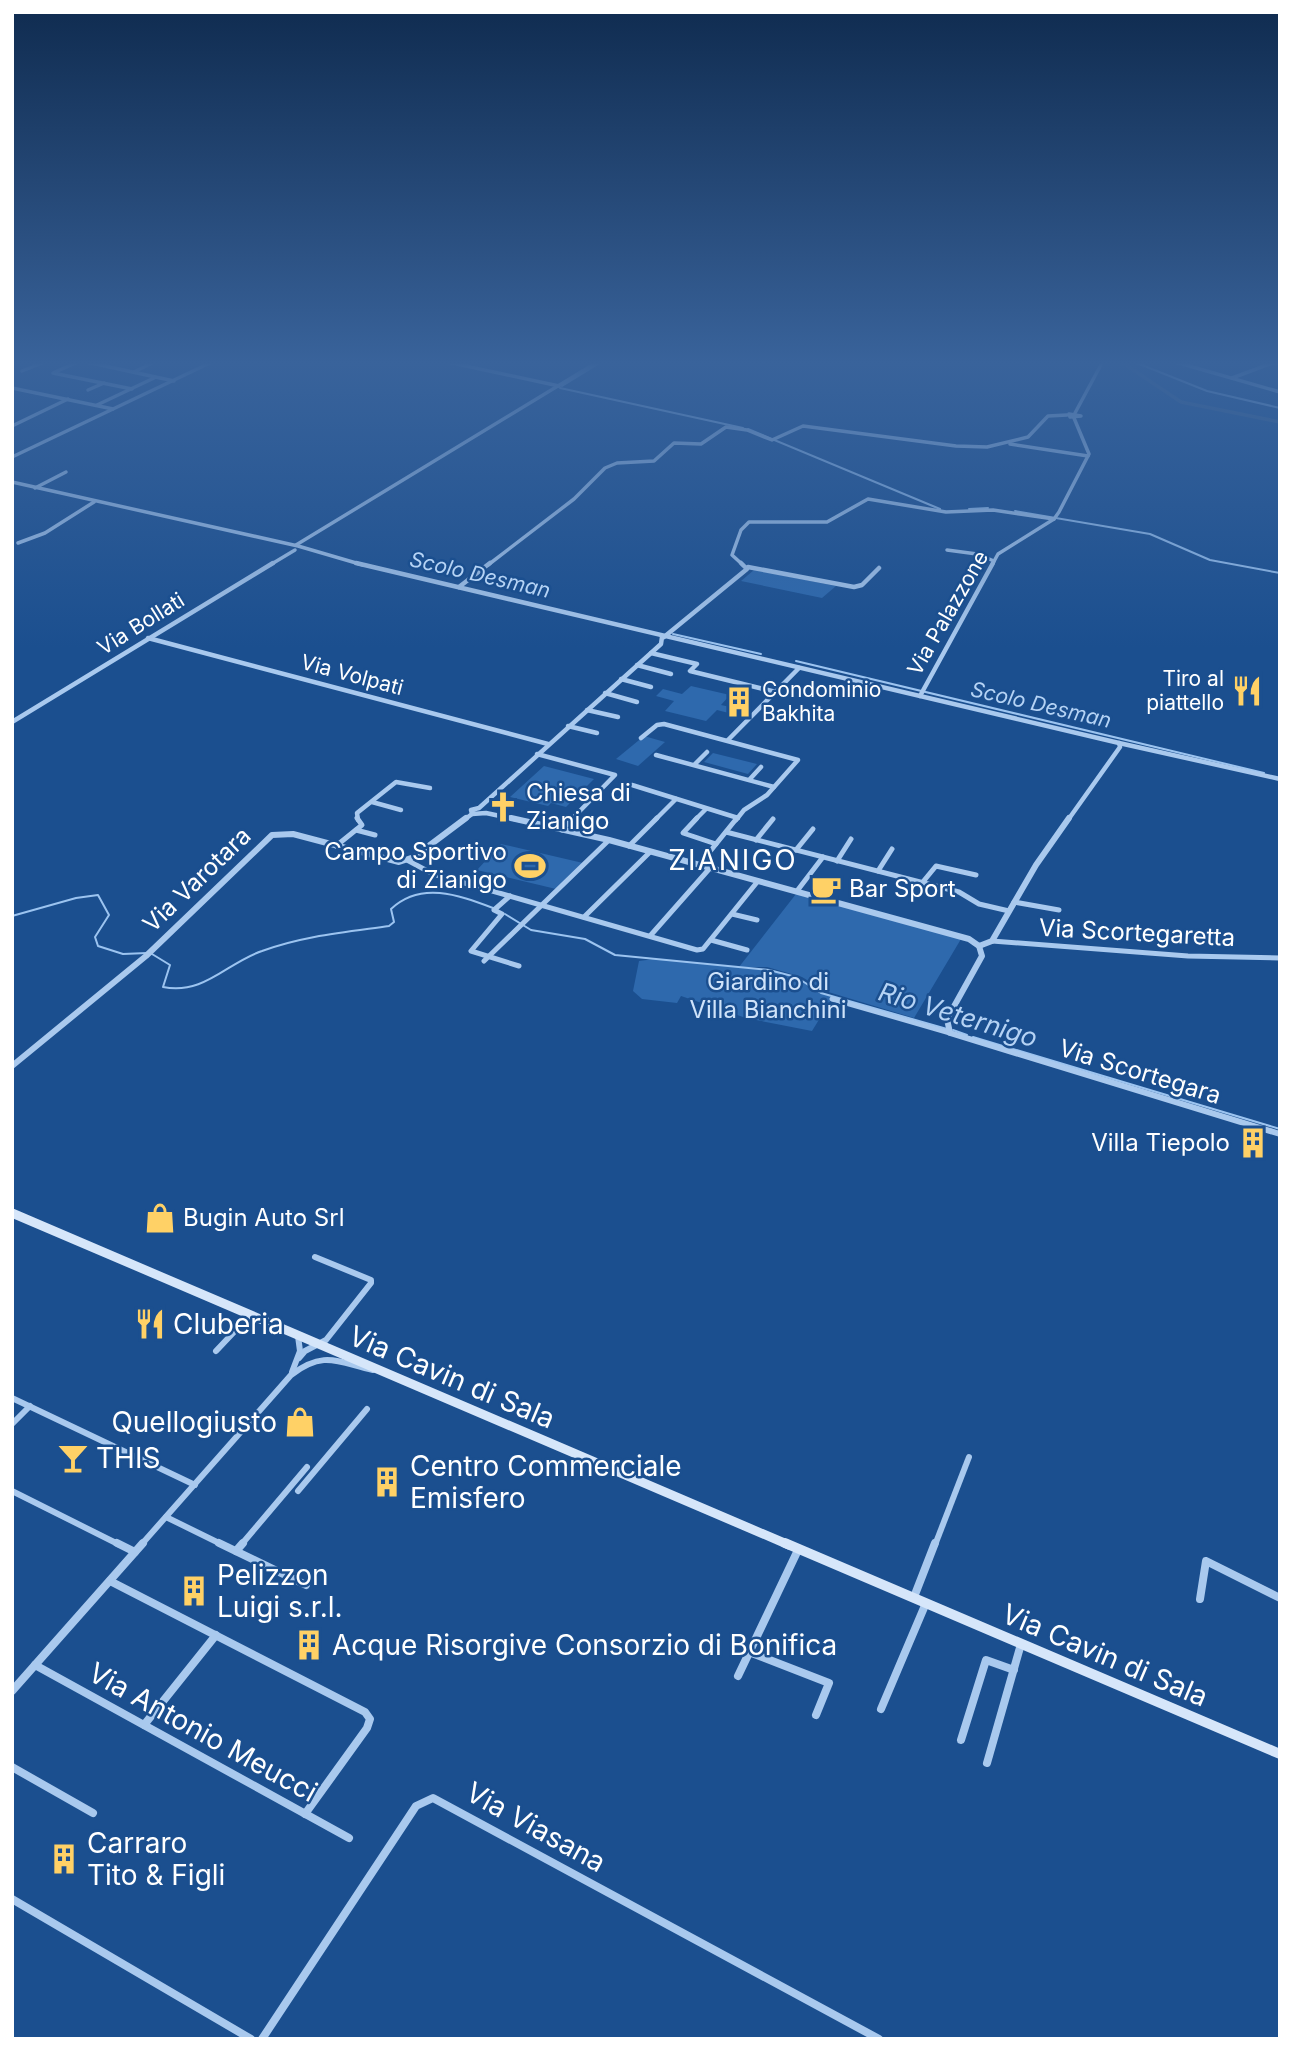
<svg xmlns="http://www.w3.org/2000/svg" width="1292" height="2051" font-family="Inter,sans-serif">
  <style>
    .green { fill: #2e69ad }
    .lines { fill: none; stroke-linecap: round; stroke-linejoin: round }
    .stream { stroke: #9cc4f0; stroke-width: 2 }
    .canal { stroke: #3c6290; stroke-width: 3.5 }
    .minor-far4 { stroke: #a9c9ee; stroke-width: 3.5 }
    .minor-far3 { stroke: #a9c9ee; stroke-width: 4.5 }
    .minor-far2 { stroke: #a9c9ee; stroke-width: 5 }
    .minor-far1 { stroke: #a9c9ee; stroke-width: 6 }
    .minor { stroke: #a9c9ee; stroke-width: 8 }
    .tertiary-far2 { stroke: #a9c9ee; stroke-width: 3.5 }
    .tertiary-far1 { stroke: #a9c9ee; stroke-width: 4.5 }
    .tertiary { stroke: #a9c9ee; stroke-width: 6 }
    .secondary-far2 { stroke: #d6e6fa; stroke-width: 4.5 }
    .secondary-far1 { stroke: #d6e6fa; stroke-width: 9 }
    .secondary { stroke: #d6e6fa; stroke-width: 10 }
    .labels { text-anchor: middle; stroke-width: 5; stroke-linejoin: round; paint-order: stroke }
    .far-water-label { font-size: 21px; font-style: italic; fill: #b5d3f5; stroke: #1b4f8f }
    .far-street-label { font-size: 21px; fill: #fff; stroke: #1b4f8f }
    .far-poi-label { font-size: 21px; fill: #fff; stroke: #1b4f8f; text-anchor: end }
    .poi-label { font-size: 24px; fill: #fff; stroke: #1b4f8f; text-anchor: start }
    .street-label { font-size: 24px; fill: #fff; stroke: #1b4f8f }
    .park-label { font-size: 24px; fill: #cfe3fa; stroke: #1b4f8f }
    .water-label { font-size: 26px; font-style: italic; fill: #b5d3f5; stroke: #1b4f8f }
    .quarter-label { font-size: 28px; letter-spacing: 2px; fill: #fff; stroke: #1b4f8f }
    .near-poi-label { font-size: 28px; fill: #fff; stroke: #1b4f8f; text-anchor: start }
    .near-street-label { font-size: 28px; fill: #fff; stroke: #1b4f8f }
  </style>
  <rect width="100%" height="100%" fill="#1b4f8f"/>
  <g class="green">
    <polygon points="754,570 836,586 822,598 741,581"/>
    <polygon points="691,686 730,695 721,705 750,711 744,717 717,710 706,721 665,711 674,701 656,696 663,689 682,694"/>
    <polygon points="644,736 665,742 638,766 616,759"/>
    <polygon points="713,753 757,764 748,774 704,762"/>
    <polygon points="544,766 594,779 566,807 551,803 548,806 510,797"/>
    <polygon points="501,844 583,863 556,889 477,870"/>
    <polygon points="796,894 961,939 914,1018 825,991 802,977 767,967 739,967"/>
    <polygon points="654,959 769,970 796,977 821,993 833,997 812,1031 746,1018 681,996 677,1003 642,999 633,991 639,961"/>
  </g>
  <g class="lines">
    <g class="stream">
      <polyline points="1132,361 1207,391 1280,408"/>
      <polyline points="562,386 603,361"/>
      <polyline points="560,388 743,428"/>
      <polyline points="748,429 940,509"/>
      <polyline points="969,509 988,508"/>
      <polyline points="1015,511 1150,534 1210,560 1280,573"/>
      <polyline points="673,634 761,654"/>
      <polyline points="796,661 1264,773"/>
      <polyline points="505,914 531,930 585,939 615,955 769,970 796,977 821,993 947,1029"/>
      <polyline points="12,916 76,898 98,895 109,915 95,937 98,946 123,954 147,953"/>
      <path d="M152,954l18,11 -7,22c42,8 63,-24 99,-36 40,-15 84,-19 127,-25l5,-4 -3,-13c30,-28 67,-14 102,-1"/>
      <polyline points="953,1030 967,1035"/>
      <polyline points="973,1037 1280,1129"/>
    </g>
    <polyline class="canal" points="1120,361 1181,402 1280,422"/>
    <g class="minor-far4">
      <polyline points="80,361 53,373 132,389"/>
      <polyline points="82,361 174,381"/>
      <polyline points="164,361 182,361"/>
      <polyline points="443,361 559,386"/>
      <polyline points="1172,361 1280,392"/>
      <polyline points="22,371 47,361"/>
      <polyline points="134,372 156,361"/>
      <polyline points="1232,378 1275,362"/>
      <polyline points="12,388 113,409"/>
      <polyline points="88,390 104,383"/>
      <polyline points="97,405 154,378"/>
      <polyline points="12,426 68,399"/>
      <polyline points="1010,444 1088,456"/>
      <polyline points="35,488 66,472"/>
      <polyline points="18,543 45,533 94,502"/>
      <polyline points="296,545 599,361"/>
      <polyline points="947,550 977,554 994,561"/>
      <polyline points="488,565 574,499 605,468 617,463 654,461 674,443 701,444 726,427 747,430 772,440 803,426 956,446 987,447 1028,437 1048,416 1067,415"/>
    </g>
    <g class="minor-far3">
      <polyline points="748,567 854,587 862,585 879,568"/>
      <polyline points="459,587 490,563"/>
      <polyline points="148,638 548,744"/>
      <polyline points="651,653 697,664 690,671 776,692"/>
      <polyline points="637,665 671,674"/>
      <polyline points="621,679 651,687"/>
      <polyline points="605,693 637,702"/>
      <polyline points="587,710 618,717"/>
      <polyline points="568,726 597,733"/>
      <polyline points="641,738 657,725 664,724 798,760 767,795 744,810 736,820"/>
      <polyline points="728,740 799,668"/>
      <polyline points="1119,743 1280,779"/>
      <polyline points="537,754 615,775 571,820"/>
      <polyline points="656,755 774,787"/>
      <polyline points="695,764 707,752"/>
      <polyline points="750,779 761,767"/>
      <polyline points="632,785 738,818"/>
      <polyline points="372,802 401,810"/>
      <polyline points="358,820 357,813 396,782 430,788"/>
      <polyline points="655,820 676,799"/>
      <polyline points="695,820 706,809"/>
    </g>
    <g class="minor-far2">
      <polyline points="697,818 683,833 716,844"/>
      <polyline points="356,830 375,835"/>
      <polyline points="562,830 573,818"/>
      <polyline points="726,832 959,892 979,904 1009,911"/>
      <polyline points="756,840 773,819"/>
      <polyline points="336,846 362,825 357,818"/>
      <polyline points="629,846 657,818"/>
      <polyline points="796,850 813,829"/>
      <polyline points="407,860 433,874 697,950 703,949 758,881"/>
      <polyline points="837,861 851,839"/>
      <polyline points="699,865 737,818"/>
      <polyline points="878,871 892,849"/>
      <polyline points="922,883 936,866 976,875"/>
      <polyline points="797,891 823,857"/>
      <polyline points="510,896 494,910 502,914 471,951 519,966"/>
      <polyline points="1014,902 1059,910"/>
      <polyline points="732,914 757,920"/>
      <polyline points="584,917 650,852"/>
      <polyline points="650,936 710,868"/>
      <polyline points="711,940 747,950"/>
      <polyline points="992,941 1188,956 1280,958"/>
      <polyline points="484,961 609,840"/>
      <polyline points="832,999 950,1033"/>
    </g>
    <g class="minor-far1">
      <polyline points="216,1351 250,1315"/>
      <polyline points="299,1358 305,1351 326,1340 371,1283 371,1280 315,1257"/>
      <polyline points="292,1372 300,1351 298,1336"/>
      <polyline points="12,1398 195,1485"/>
      <polyline points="12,1424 30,1406"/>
      <polyline points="12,1491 120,1545"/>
      <polyline points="298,1491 367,1409"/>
      <polyline points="166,1517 223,1545"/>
      <path d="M141,1545l150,-170c33,-25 46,-13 82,-5"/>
      <polyline points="241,1545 307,1467"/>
      <polyline points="935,1545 969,1457"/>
    </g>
    <g class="minor">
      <polyline points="117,1543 135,1552"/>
      <polyline points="219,1543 306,1585"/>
      <polyline points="236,1551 243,1543"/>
      <polyline points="110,1581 365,1712 370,1719 367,1728 305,1814"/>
      <polyline points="914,1597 935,1543"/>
      <polyline points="1200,1599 1206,1561 1280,1598"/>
      <polyline points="749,1652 829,1683 816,1715"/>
      <polyline points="35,1665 349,1838"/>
      <polyline points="738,1676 798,1550"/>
      <polyline points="12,1691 143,1543"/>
      <polyline points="881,1709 926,1603"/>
      <polyline points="144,1725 216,1635"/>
      <polyline points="961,1740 986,1660 1014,1670"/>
      <polyline points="987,1763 1021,1644"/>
      <polyline points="12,1767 93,1813"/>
      <polyline points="12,1899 251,2039"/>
      <polyline points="262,2039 416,1806 433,1798 879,2039"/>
    </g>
    <g class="tertiary-far2">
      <polyline points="12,364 19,361"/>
      <polyline points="1075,413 1103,361"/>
      <polygon points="1069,414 1081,416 1070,417"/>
      <polyline points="12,457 214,361"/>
      <polyline points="12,482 298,546 363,565"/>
      <polyline points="270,565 295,550"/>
      <polyline points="743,565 732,555 741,530 749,522 827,522 868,499 946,512 993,510 1054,519"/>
      <polyline points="992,565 998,554 1054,519 1059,512 1089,454 1074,418"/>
    </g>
    <g class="tertiary-far1">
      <polyline points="356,563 1119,743 1120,747 1068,820"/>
      <polyline points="664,637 747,569 741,563"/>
      <polyline points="920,696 993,563"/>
      <polyline points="12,722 273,563"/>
      <polyline points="464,820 472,814"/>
      <polyline points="519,820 486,813 472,814 471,810 479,808 661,644 662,637"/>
    </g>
    <g class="tertiary">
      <polyline points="511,818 609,840 969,939 979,946 982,956 947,1019 950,1033 1280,1134"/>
      <polyline points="979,946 992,941 1036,865 1069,818"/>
      <polyline points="12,1066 146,956 272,835 293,834 399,862 414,857 466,818"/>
    </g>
    <polyline class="secondary-far2" points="1273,361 1280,363"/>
    <polyline class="secondary-far1" points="12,1213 789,1545"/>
    <polyline class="secondary" points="785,1543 1280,1754"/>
  </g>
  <linearGradient id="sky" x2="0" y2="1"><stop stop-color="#0f2b4f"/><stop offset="0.56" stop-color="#39639b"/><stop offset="1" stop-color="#39639b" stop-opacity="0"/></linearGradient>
  <rect width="1292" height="648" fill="url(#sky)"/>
  <defs>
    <g id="restaurant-bare" transform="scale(2.415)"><path d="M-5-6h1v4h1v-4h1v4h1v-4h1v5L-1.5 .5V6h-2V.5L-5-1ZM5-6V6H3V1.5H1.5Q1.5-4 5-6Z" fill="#ffd166" stroke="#1b4f8f" stroke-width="2.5" paint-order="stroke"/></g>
    <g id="building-bare" transform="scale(2.415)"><path d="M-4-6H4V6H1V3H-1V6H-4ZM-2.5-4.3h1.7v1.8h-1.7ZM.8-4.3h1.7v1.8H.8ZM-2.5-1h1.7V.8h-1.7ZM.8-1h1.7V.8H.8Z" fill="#ffd166" stroke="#1b4f8f" stroke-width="2.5" paint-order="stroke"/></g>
    <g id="church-bare" transform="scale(2.415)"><path d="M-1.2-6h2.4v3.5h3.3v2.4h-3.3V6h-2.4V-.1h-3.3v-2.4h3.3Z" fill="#ffd166" stroke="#1b4f8f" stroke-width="2.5" paint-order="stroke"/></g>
    <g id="stadium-bare" transform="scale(2.415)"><path d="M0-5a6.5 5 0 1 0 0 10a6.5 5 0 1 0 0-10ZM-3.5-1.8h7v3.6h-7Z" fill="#ffd166" stroke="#1b4f8f" stroke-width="2.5" paint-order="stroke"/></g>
    <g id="cafe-bare" transform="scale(2.415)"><path d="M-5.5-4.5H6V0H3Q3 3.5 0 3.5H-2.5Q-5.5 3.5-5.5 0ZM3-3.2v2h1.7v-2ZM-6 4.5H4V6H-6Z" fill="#ffd166" stroke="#1b4f8f" stroke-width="2.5" paint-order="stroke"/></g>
    <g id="shop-bare" transform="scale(2.415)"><path d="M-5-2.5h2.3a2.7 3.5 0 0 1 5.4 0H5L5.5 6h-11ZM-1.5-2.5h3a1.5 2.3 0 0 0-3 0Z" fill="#ffd166" stroke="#1b4f8f" stroke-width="2.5" paint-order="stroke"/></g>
    <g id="bar-bare" transform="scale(2.415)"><path d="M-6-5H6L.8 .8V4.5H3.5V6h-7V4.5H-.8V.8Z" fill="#ffd166" stroke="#1b4f8f" stroke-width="2.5" paint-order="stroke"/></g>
  </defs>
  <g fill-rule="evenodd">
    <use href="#restaurant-bare" x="1247" y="691"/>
    <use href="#building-bare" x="739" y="702"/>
    <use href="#church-bare" x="503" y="807"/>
    <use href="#stadium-bare" x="530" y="866"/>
    <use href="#cafe-bare" x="826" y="889"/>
    <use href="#building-bare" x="1253" y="1143"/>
    <use href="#shop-bare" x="160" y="1218"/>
    <use href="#restaurant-bare" x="150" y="1324"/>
    <use href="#shop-bare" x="300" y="1422"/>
    <use href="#bar-bare" x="73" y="1458"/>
    <use href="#building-bare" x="387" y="1482"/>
    <use href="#building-bare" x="194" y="1591"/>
    <use href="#building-bare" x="309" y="1645"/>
    <use href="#building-bare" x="64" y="1859"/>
  </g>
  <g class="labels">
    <g class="far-water-label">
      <text transform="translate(480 575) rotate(13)" y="7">Scolo Desman</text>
      <text transform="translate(1041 705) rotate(13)" y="7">Scolo Desman</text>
    </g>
    <g class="far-street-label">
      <text transform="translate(948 613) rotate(-60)" y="7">Via Palazzone</text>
      <text transform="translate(141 624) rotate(-32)" y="7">Via Bollati</text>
      <text transform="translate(352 675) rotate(15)" y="7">Via Volpati</text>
    </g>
    <g class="far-poi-label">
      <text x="1224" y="686">Tiro al<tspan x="1224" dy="24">piattello</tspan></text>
      <text x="762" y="697" text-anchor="start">Condominio<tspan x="762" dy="24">Bakhita</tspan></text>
    </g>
    <g class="poi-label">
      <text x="526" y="801">Chiesa di<tspan x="526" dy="28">Zianigo</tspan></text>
      <text x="507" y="860" text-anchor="end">Campo Sportivo<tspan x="507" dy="28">di Zianigo</tspan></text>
      <text x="849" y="897">Bar Sport</text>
      <text x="1230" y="1151" text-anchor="end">Villa Tiepolo</text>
      <text x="183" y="1226">Bugin Auto Srl</text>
    </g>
    <g class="street-label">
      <text transform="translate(197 880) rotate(-44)" y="8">Via Varotara</text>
      <text transform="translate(1137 933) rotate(3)" y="8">Via Scortegaretta</text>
      <text transform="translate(1140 1072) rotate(17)" y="8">Via Scortegara</text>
    </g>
    <g class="park-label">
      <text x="768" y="990">Giardino di<tspan x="768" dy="28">Villa Bianchini</tspan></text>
    </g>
    <g class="water-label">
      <text transform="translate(958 1015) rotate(17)" y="9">Rio Veternigo</text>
    </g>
    <g class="quarter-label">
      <text x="733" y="870">ZIANIGO</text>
    </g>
    <g class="near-poi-label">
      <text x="173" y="1334">Cluberia</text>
      <text x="277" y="1432" text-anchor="end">Quellogiusto</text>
      <text x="96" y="1468">THIS</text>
      <text x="410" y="1476">Centro Commerciale<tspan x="410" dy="32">Emisfero</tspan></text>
      <text x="217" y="1585">Pelizzon<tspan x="217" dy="32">Luigi s.r.l.</tspan></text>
      <text x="332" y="1655">Acque Risorgive Consorzio di Bonifica</text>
      <text x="87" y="1853">Carraro<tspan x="87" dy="32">Tito &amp; Figli</tspan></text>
    </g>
    <g class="near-street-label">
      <text transform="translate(452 1377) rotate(23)" y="10">Via Cavin di Sala</text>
      <text transform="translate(1105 1655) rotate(23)" y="10">Via Cavin di Sala</text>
      <text transform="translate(203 1732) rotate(29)" y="10">Via Antonio Meucci</text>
      <text transform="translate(536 1827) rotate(29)" y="10">Via Viasana</text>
    </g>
  </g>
  <rect width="1292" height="2051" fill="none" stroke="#ffffff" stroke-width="28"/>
</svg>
